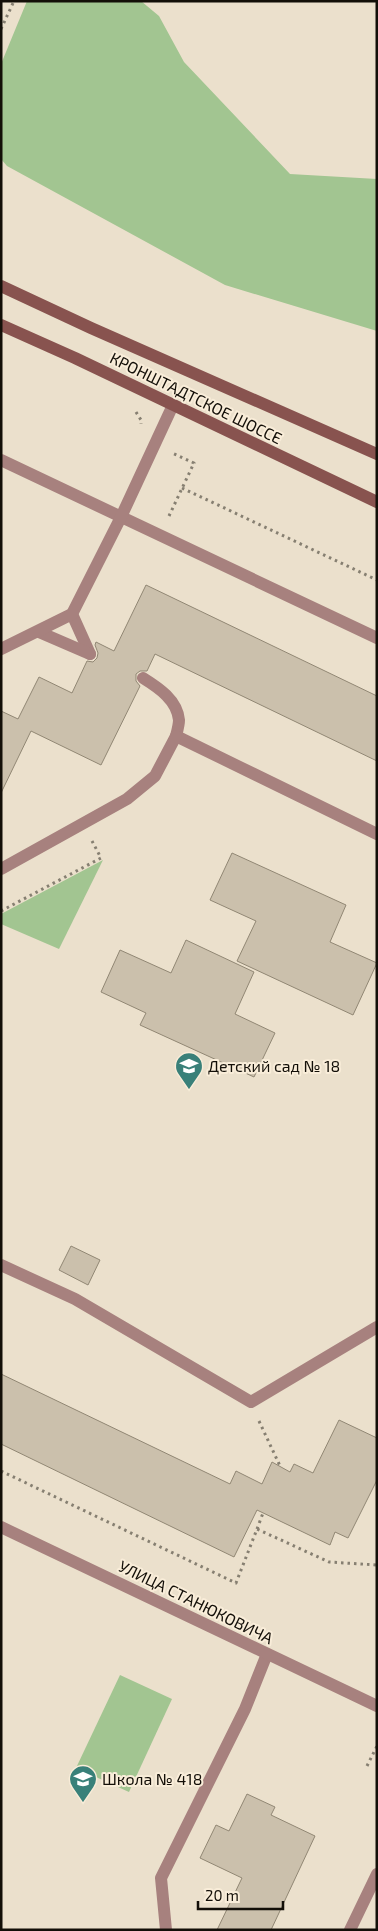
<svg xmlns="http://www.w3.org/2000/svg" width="378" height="1931" font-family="'Exo 2',sans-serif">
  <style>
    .green { fill: #a2c591 }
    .building { fill: #cbc0ac; stroke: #918774 }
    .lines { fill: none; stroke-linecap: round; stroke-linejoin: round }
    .path { stroke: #867f71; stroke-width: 3; stroke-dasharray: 2.5 4; stroke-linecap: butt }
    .lane { stroke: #a7817e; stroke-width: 12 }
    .street { stroke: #a7817e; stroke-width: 12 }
    .secondary { stroke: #88534f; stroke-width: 12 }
    .labels { text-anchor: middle; stroke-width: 4; stroke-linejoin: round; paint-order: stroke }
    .street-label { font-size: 16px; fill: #130f08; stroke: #f9edd9 }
    .poi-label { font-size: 16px; fill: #130f08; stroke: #f9edd9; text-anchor: start }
  </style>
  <rect width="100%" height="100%" fill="#ebe0cc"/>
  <g class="green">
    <polygon points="27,1 141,1 159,16 184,62 290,174 377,179 377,331 225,285 7,166 1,159 1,64"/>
    <polygon points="103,860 59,949 1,924 1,914"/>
    <polygon points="120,1675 172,1699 129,1792 76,1768"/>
  </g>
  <g class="building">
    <polygon points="146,585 377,696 377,761 155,654 147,671 140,671 136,674 136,681 140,686 101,765 31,731 1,793 1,711 18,719 39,677 72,693 87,661 93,662 97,658 98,653 95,645 96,642 114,651"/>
    <polygon points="232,853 346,905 330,942 377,963 353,1015 237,961 256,921 210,900"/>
    <polygon points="186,940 254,972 235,1014 275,1033 254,1077 140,1025 146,1013 101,992 120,950 171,973"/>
    <polygon points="71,1246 100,1260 88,1285 59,1270"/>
    <polygon points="1,1374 230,1484 236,1471 262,1484 272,1462 290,1472 294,1464 313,1473 339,1420 377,1438 377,1480 348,1538 335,1532 330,1545 257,1510 234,1557 1,1444"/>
    <polygon points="247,1794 275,1807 271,1815 315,1836 271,1930 217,1930 242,1878 200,1858 216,1825 229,1831"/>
  </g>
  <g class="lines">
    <g class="path">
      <polyline points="1,29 14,1"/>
      <polyline points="136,412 141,420 141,424"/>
      <polyline points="182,488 377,580"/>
      <polyline points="169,516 194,463 172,453"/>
      <polyline points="1,911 101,858 92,841"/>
      <polyline points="259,1421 280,1466"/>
      <polyline points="1,1471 236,1583 257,1529 329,1562 377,1565"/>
      <polyline points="257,1529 263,1513"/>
      <polyline points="367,1766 377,1746"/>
    </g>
    <g class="lane">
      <polyline points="1,460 377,638"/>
      <polyline points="72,614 90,654"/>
      <polyline points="39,632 90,654"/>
      <polyline points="1,649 72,614 121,517 173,405"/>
      <path d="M143,678c16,10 34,22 36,42 0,5 -2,12 -3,16l201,98"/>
      <polyline points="1,869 127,799 155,776 176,736"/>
      <polyline points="1,1265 75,1299 251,1402 377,1327"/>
      <polyline points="166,1930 161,1878 245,1709 267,1654"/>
    </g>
    <g class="street">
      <polyline points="1,1527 377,1706"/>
      <polyline points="350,1930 377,1874"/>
    </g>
    <g class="secondary">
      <polyline points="1,286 91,328 377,454"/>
      <polyline points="1,325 75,358 377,502"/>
    </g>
  </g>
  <defs>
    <g id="school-pin" transform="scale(1.4375)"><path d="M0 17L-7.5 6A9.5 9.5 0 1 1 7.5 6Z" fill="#398079" stroke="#f9edd9"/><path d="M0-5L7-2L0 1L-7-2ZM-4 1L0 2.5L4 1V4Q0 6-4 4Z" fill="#fff"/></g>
  </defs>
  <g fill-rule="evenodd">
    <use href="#school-pin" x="189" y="1066"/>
    <use href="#school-pin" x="83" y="1779"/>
  </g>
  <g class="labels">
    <g class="street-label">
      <text transform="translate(196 398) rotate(26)" y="6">КРОНШТАДТСКОЕ ШОССЕ</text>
      <text transform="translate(196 1602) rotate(26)" y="6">УЛИЦА СТАНЮКОВИЧА</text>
    </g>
    <g class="poi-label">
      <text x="208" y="1072">Детский сад № 18</text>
      <text x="102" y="1785">Школа № 418</text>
    </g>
  </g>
  <rect width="378" height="1931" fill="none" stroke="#130f08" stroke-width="5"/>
  <path d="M198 1901v8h85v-8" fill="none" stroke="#130f08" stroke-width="2.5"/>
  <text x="205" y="1901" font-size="15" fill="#130f08" stroke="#f9edd9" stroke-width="4" paint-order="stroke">20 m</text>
</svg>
